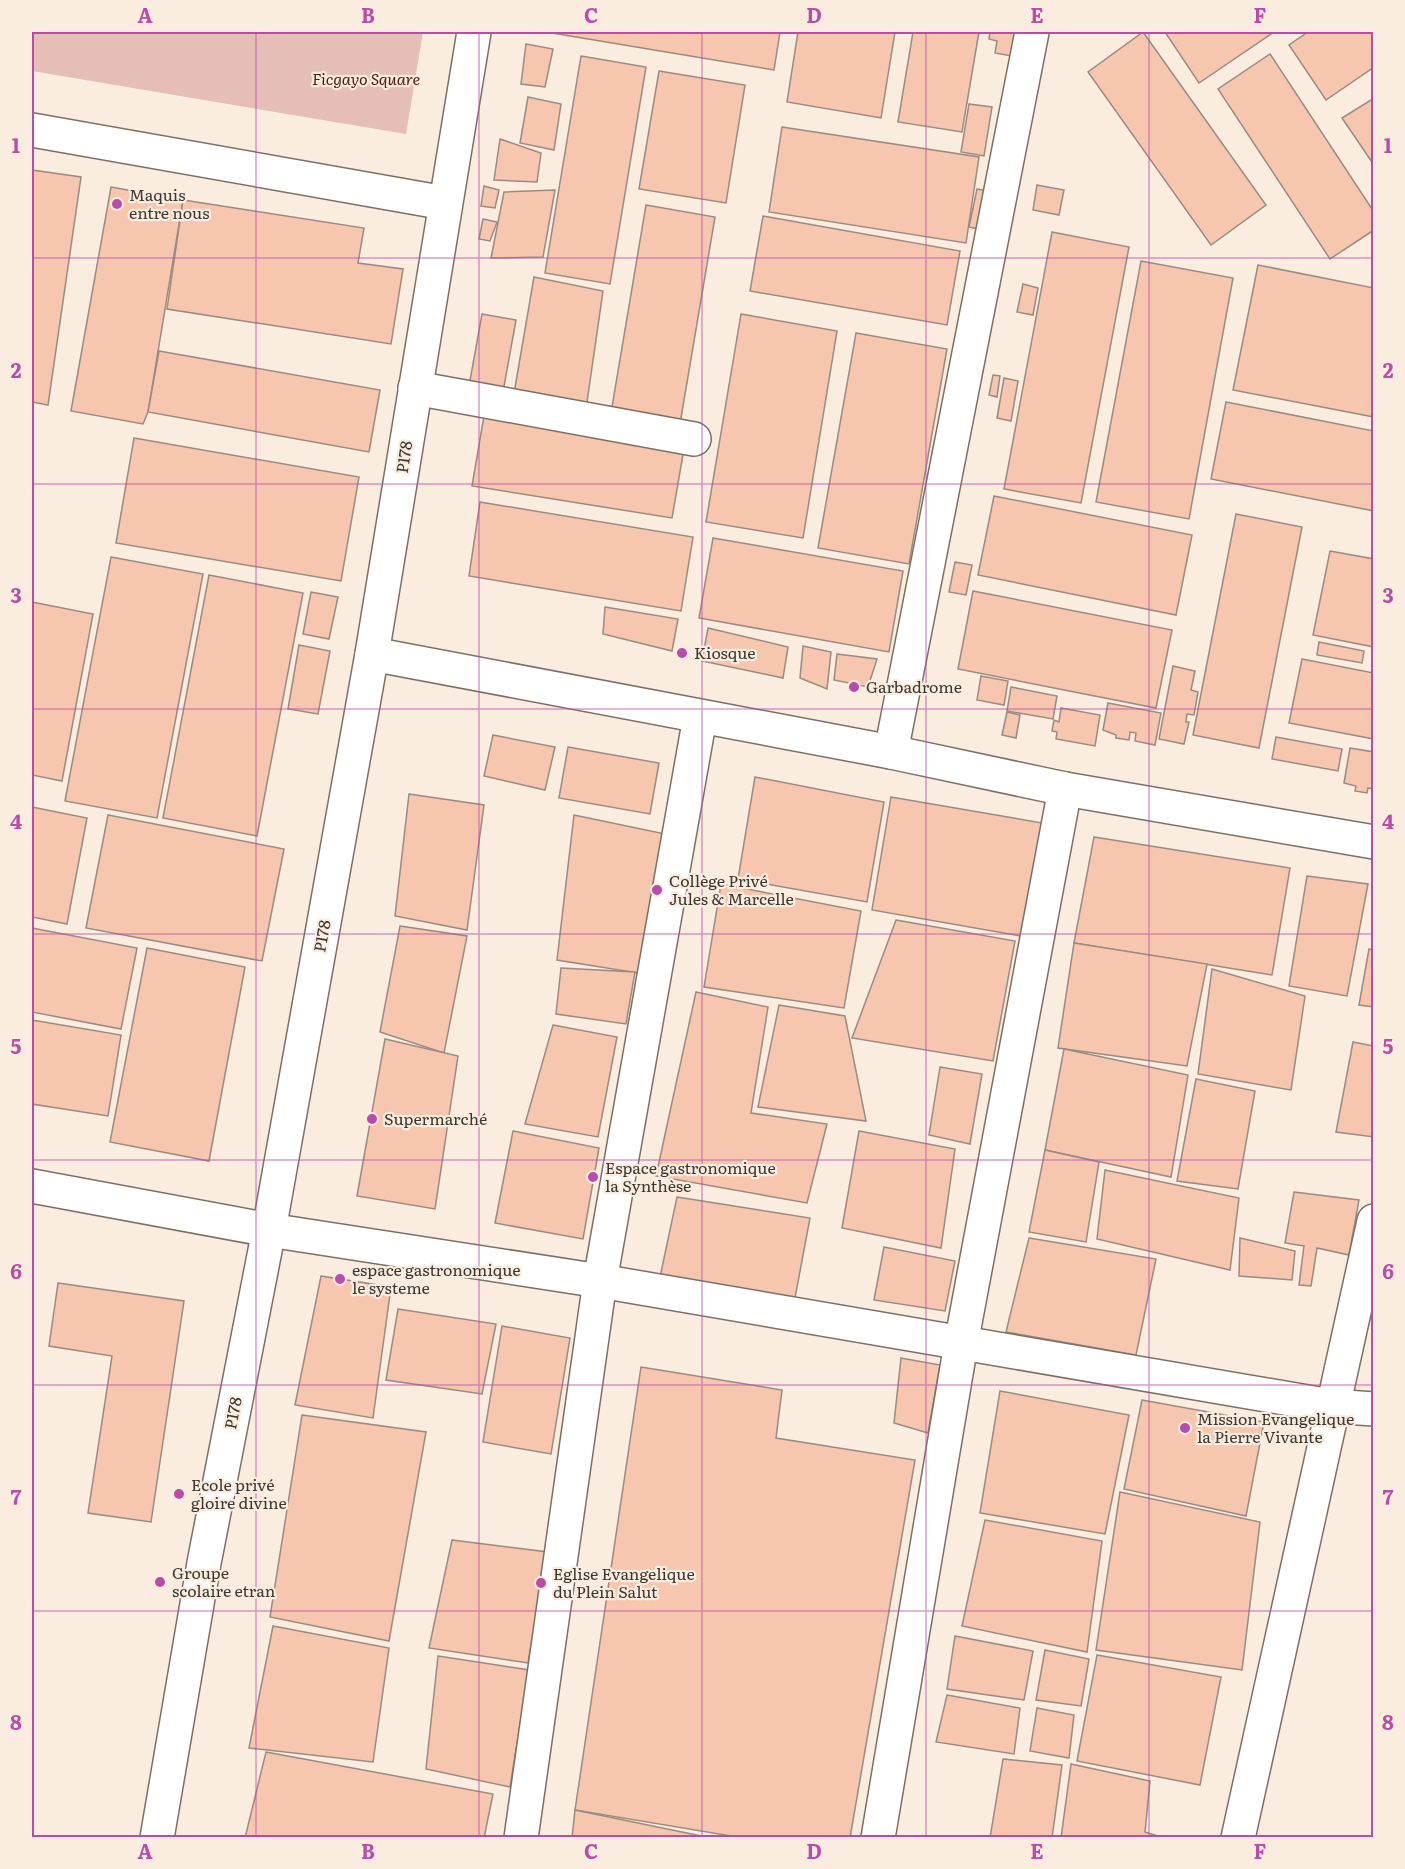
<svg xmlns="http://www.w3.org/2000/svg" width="1405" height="1869" font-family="Literata,serif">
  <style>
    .green { fill: #e5beb7 }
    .building { fill: #f6c7ae; stroke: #9b8a81; stroke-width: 1.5 }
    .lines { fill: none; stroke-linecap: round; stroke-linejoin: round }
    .minor-casing { stroke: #7c7064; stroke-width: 36 }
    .minor { stroke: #fff; stroke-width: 33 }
    .grid { fill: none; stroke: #b94caa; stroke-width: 1.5; stroke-opacity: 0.55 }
    .poi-dot { fill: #b94caa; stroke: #faeddf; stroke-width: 2 }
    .labels { text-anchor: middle; stroke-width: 4.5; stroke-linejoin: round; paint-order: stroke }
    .park-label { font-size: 16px; font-style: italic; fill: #54160e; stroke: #faeddf }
    .poi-label { font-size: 16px; fill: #3b3630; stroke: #faeddf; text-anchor: start }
    .street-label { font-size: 16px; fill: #3b3630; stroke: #faeddf }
    .neatline { fill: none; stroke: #b94caa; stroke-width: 2 }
    .grid-label { font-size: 20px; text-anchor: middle; font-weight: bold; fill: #b94caa }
  </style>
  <rect width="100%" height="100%" fill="#faeddf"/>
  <polygon class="green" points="32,32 423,32 406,134 32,71"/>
  <g class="building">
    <polygon points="546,32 780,32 774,70"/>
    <polygon points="798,32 895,32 881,118 787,102"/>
    <polygon points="913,32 979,32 962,132 898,122"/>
    <polygon points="990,32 1021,32 1017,57 995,53 997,41 989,39"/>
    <polygon points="1143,32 1266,205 1211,245 1088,72"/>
    <polygon points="1165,32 1274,32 1199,83"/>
    <polygon points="1308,32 1374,32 1374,67 1326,100 1289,45"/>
    <polygon points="526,44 553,49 545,87 521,84"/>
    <polygon points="1270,54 1374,212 1374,230 1330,259 1218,89"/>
    <polygon points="581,56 646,67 610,284 545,273"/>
    <polygon points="659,71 745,85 726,203 639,189"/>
    <polygon points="528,97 561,104 554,150 520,143"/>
    <polygon points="1374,98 1374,165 1342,118"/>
    <polygon points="969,104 992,107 984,156 961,152"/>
    <polygon points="782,127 979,157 966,243 769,212"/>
    <polygon points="500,139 541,153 537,182 494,180"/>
    <polygon points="32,170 81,177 48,405 32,402"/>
    <polygon points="1037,185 1064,190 1059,215 1033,210"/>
    <polygon points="484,186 499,190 495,208 481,206"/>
    <polygon points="111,187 183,200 148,412 143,424 71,411"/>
    <polygon points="977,189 993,192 986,231 969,227"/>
    <polygon points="555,190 543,257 491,258 504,192"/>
    <polygon points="183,200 364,228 358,263 403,269 391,344 167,309"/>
    <polygon points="646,205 715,217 680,424 611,413"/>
    <polygon points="763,216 960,251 947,325 750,291"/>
    <polygon points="483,219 497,222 490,241 479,239"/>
    <polygon points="1052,232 1129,247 1081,503 1004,489"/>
    <polygon points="1141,261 1233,278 1189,519 1096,502"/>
    <polygon points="1258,265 1374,288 1374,417 1233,390"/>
    <polygon points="534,277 603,291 587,402 513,399"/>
    <polygon points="1023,284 1038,288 1033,315 1017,312"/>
    <polygon points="482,314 516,320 503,392 469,386"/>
    <polygon points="741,314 837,331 803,538 706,522"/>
    <polygon points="856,333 947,349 909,564 818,548"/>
    <polygon points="159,351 380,390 369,452 148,412"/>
    <polygon points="993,375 1000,376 997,397 989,395"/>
    <polygon points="1004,378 1018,381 1011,421 997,418"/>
    <polygon points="1226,402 1374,431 1374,511 1211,479"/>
    <polygon points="485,410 685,443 672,518 472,486"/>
    <polygon points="134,438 359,477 341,581 116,543"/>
    <polygon points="994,496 1192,535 1176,615 978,575"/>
    <polygon points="480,502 693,537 681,611 469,576"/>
    <polygon points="1236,514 1302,527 1259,748 1193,735"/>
    <polygon points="713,538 903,571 889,652 699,618"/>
    <polygon points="1330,551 1374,559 1374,647 1313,635"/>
    <polygon points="111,557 203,574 157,818 65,801"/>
    <polygon points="955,562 972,565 966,595 949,592"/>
    <polygon points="209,575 303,593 257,836 163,818"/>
    <polygon points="973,591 1172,630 1156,708 958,669"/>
    <polygon points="311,592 338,597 329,639 303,634"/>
    <polygon points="32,602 93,614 62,781 32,775"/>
    <polygon points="605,607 678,619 672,651 603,634"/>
    <polygon points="708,628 788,647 783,678 702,661"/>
    <polygon points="1319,642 1364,651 1362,663 1317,655"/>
    <polygon points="299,645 330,651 318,714 288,709"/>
    <polygon points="803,646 831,652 827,689 800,678"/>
    <polygon points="837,654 877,659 868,687 834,680"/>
    <polygon points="1302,659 1374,673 1374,739 1289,723"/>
    <polygon points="1173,666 1195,671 1191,690 1198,692 1194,715 1187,714 1186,722 1189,722 1184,744 1159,739"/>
    <polygon points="981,676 1008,681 1004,705 977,700"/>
    <polygon points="1011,687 1057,696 1053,719 1007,711"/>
    <polygon points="1108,703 1161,713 1155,745 1135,741 1136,733 1130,732 1129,740 1116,738 1116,735 1103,730"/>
    <polygon points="1061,708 1100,715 1095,746 1056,739 1057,732 1052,731 1054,720 1059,722"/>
    <polygon points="1007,712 1020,715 1016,738 1002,735"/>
    <polygon points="493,735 555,747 545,790 484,776"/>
    <polygon points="1276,737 1342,749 1338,771 1272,759"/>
    <polygon points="568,747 659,763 650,814 559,798"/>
    <polygon points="1350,748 1374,752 1374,789 1368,788 1367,793 1355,791 1356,786 1344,783"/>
    <polygon points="755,777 884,802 867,902 738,879"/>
    <polygon points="409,794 484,805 467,930 395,916"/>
    <polygon points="891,797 1048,824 1026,937 872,910"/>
    <polygon points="32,807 87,818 67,924 32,917"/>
    <polygon points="108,815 284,849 262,961 86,928"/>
    <polygon points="574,815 670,835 644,974 557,960"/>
    <polygon points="1094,837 1290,868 1272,975 1074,943"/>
    <polygon points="1307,876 1368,884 1347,996 1289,986"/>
    <polygon points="721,884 861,911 844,1008 704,987"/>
    <polygon points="896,920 1015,941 993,1061 852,1038"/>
    <polygon points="400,926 467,936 444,1053 380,1032"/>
    <polygon points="32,928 137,948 121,1029 32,1012"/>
    <polygon points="1074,943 1207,964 1187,1066 1058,1048"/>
    <polygon points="147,948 245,967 209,1161 110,1142"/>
    <polygon points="1369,949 1374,950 1374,1007 1359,1005"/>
    <polygon points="561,968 635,972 626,1024 556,1014"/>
    <polygon points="1212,969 1305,996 1291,1090 1198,1074"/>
    <polygon points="696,992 768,1007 751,1113 827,1124 807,1203 656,1176"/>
    <polygon points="779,1005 845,1016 866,1121 758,1107"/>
    <polygon points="32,1020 121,1035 108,1116 32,1104"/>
    <polygon points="553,1025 617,1037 598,1137 525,1124"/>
    <polygon points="385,1039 458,1056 435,1209 357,1196"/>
    <polygon points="1353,1042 1374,1046 1374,1137 1336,1132"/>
    <polygon points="1064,1049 1188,1075 1171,1177 1045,1150"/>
    <polygon points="940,1067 982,1074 970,1144 929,1135"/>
    <polygon points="1196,1079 1255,1091 1238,1189 1177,1181"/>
    <polygon points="513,1131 599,1148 583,1239 495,1223"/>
    <polygon points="859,1131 955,1149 941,1248 842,1228"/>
    <polygon points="1045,1150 1099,1162 1086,1242 1029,1232"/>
    <polygon points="1105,1170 1239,1198 1230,1270 1097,1239"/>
    <polygon points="1294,1192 1359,1200 1349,1255 1317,1248 1311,1286 1299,1285 1304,1246 1285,1243"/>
    <polygon points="677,1197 810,1218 795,1298 660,1277"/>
    <polygon points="1029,1238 1156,1259 1136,1355 1006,1332"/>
    <polygon points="1240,1238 1295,1251 1292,1280 1239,1276"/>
    <polygon points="884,1247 955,1261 945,1311 874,1300"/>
    <polygon points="321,1276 391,1287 373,1418 295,1405"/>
    <polygon points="58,1283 184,1301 151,1522 88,1513 112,1356 49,1346"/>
    <polygon points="398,1309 496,1324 482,1394 386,1380"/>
    <polygon points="502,1326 570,1338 551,1454 483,1442"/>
    <polygon points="901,1358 940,1365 928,1433 894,1423"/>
    <polygon points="641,1367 782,1390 776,1438 915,1460 850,1838 743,1838 575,1810"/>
    <polygon points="1000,1391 1129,1415 1105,1534 980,1513"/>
    <polygon points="1142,1400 1264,1422 1246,1516 1124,1489"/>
    <polygon points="302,1415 426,1432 389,1641 270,1617"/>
    <polygon points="1120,1492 1260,1522 1242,1670 1096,1650"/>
    <polygon points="985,1520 1102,1541 1087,1652 962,1626"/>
    <polygon points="452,1540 548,1552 528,1663 429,1648"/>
    <polygon points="273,1626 389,1648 373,1762 249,1748"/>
    <polygon points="955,1636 1033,1651 1024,1700 947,1689"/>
    <polygon points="1045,1650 1089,1659 1081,1706 1036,1700"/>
    <polygon points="1097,1655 1221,1677 1200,1785 1077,1761"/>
    <polygon points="438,1656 529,1670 510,1787 426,1769"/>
    <polygon points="947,1695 1020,1708 1014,1754 936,1742"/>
    <polygon points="1037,1708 1074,1715 1069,1758 1030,1751"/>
    <polygon points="266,1752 493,1794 484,1838 245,1838"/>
    <polygon points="1003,1759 1062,1765 1052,1838 990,1838"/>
    <polygon points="1071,1764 1150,1781 1145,1832 1164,1838 1061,1838"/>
    <polygon points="575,1810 711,1838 572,1838"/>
  </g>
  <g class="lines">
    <g class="minor-casing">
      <g id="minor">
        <polyline points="32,130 445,203"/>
        <polyline points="415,388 694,439"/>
        <polyline points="372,654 891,752 1065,789 1374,842"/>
        <polyline points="891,752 1032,32"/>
        <polyline points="32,1186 269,1230 600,1281 1331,1406 1374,1409"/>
        <polyline points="157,1838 204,1563 269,1230 372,654 474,32"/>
        <polyline points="521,1838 600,1281 700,717"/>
        <polyline points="878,1838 961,1344 1065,789"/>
        <polyline points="1238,1838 1374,1221"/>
      </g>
    </g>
    <use href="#minor" class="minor"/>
  </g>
  <path class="grid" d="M256,32v1806M479,32v1806M702,32v1806M926,32v1806M1149,32v1806M32,258h1342M32,484h1342M32,709h1342M32,934h1342M32,1160h1342M32,1385h1342M32,1611h1342"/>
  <g class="poi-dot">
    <circle cx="117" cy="204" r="6"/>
    <circle cx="682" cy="653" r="6"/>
    <circle cx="854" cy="687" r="6"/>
    <circle cx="657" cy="890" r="6"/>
    <circle cx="372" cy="1119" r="6"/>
    <circle cx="593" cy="1177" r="6"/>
    <circle cx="340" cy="1279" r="6"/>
    <circle cx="1185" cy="1428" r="6"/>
    <circle cx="179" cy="1494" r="6"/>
    <circle cx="160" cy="1582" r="6"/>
    <circle cx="541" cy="1583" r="6"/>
  </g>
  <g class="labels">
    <g class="park-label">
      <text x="366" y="85">Ficgayo Square</text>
    </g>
    <g class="poi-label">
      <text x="129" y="201">Maquis<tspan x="129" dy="18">entre nous</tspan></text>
      <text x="694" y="659">Kiosque</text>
      <text x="866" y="693">Garbadrome</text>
      <text x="669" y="887">Collège Privé<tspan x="669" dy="18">Jules &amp; Marcelle</tspan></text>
      <text x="384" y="1125">Supermarché</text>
      <text x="605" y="1174">Espace gastronomique<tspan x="605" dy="18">la Synthèse</tspan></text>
      <text x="352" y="1276">espace gastronomique<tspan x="352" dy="18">le systeme</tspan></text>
      <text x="1197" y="1425">Mission Evangelique<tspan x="1197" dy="18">la Pierre Vivante</tspan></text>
      <text x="191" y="1491">Ecole privé<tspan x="191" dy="18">gloire divine</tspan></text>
      <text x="172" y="1579">Groupe<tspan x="172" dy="18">scolaire etran</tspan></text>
      <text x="553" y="1580">Eglise Evangelique<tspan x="553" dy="18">du Plein Salut</tspan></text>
    </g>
    <g class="street-label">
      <text transform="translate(404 457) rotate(-81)" y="6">P178</text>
      <text transform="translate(322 936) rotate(-80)" y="6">P178</text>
      <text transform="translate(233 1413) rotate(-79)" y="6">P178</text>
    </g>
  </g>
  <rect width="1405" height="1869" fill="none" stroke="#faeddf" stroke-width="66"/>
  <rect x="33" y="33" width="1339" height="1803" class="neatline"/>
  <g class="grid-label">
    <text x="145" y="23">A</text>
    <text x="368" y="23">B</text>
    <text x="591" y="23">C</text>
    <text x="814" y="23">D</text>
    <text x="1037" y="23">E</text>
    <text x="1260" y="23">F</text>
    <text x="16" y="153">1</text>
    <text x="1388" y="153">1</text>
    <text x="16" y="378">2</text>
    <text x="1388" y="378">2</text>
    <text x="16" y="603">3</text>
    <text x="1388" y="603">3</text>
    <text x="16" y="829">4</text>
    <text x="1388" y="829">4</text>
    <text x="16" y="1054">5</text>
    <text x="1388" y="1054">5</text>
    <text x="16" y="1279">6</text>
    <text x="1388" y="1279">6</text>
    <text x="16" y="1505">7</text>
    <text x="1388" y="1505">7</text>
    <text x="16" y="1730">8</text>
    <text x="1388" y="1730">8</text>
    <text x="145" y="1859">A</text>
    <text x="368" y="1859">B</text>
    <text x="591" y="1859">C</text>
    <text x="814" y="1859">D</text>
    <text x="1037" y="1859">E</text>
    <text x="1260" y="1859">F</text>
  </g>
</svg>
